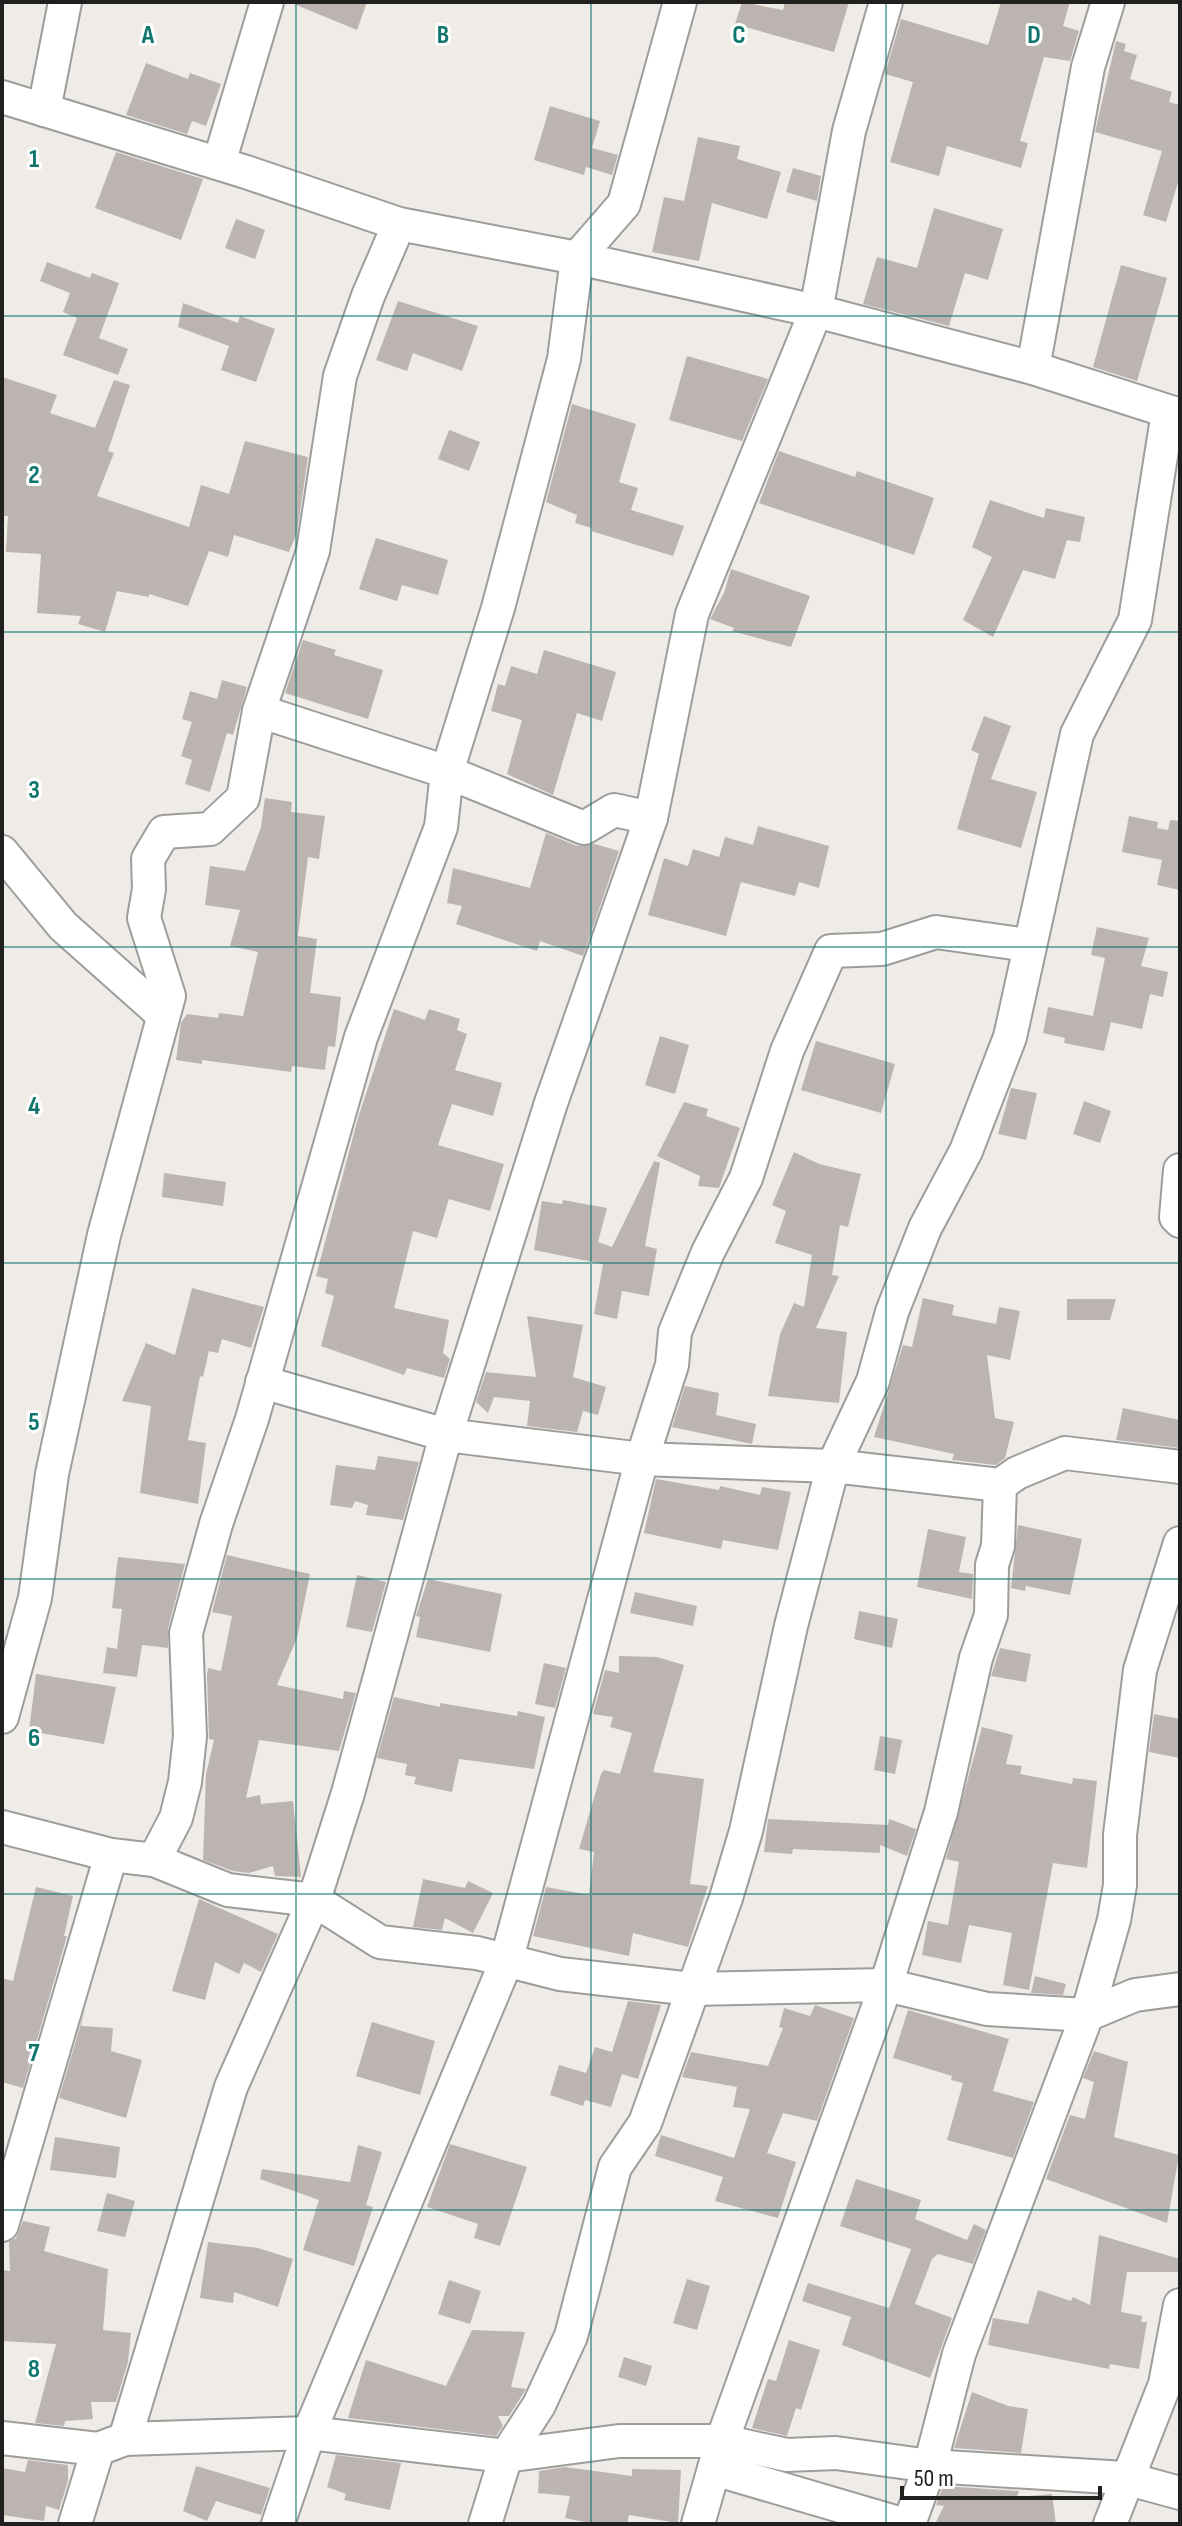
<svg xmlns="http://www.w3.org/2000/svg" width="1182" height="2526" font-family="'Sofia Sans Condensed',sans-serif">
  <style>
    .building { fill: #bcb4b0 }
    .lines { fill: none; stroke-linecap: round; stroke-linejoin: round }
    .minor-casing { stroke: #9d9d9d; stroke-width: 36 }
    .minor { stroke: #fff; stroke-width: 32 }
    .grid { fill: none; stroke: #0f766e; stroke-width: 2; stroke-opacity: 0.55 }
    .grid-label { font-size: 26px; text-anchor: middle; font-weight: bold; fill: #0f766e; stroke: #fff; stroke-width: 6; stroke-linejoin: round; paint-order: stroke }
  </style>
  <rect width="100%" height="100%" fill="#efece7"/>
  <g class="building">
    <polygon points="289,2 367,2 357,30"/>
    <polygon points="742,2 783,10 785,2 849,2 834,52 735,24"/>
    <polygon points="1001,2 1070,2 1063,26 1079,31 1070,61 1044,57 1020,141 1028,143 1021,168 947,146 939,176 890,162 913,82 885,74 901,19 988,45"/>
    <polygon points="1116,41 1126,44 1124,51 1137,55 1130,79 1172,92 1169,102 1180,105 1180,176 1166,222 1143,215 1162,151 1095,132"/>
    <polygon points="146,63 188,79 190,73 221,84 206,126 192,121 187,134 126,115"/>
    <polygon points="550,106 600,121 592,148 618,155 612,175 586,167 584,175 534,160"/>
    <polygon points="698,137 740,146 737,159 781,172 767,219 712,203 699,261 652,252 664,197 684,201"/>
    <polygon points="116,152 203,179 181,240 95,208"/>
    <polygon points="793,168 821,176 817,201 786,192"/>
    <polygon points="934,208 1003,229 988,280 965,273 949,326 863,304 877,257 917,268"/>
    <polygon points="236,219 265,230 255,259 225,248"/>
    <polygon points="47,262 90,278 92,273 119,283 99,338 128,349 118,375 63,355 77,318 63,312 70,293 40,281"/>
    <polygon points="1121,265 1167,278 1137,381 1093,367"/>
    <polygon points="398,301 478,326 462,371 413,353 407,371 376,360"/>
    <polygon points="183,303 238,323 240,316 275,329 256,382 221,370 229,346 178,327"/>
    <polygon points="687,356 768,379 742,441 669,420"/>
    <polygon points="2,377 57,395 50,413 95,428 114,380 130,385 108,451 114,453 97,496 189,527 201,485 229,494 245,441 308,457 297,533 289,552 234,535 228,557 209,551 188,606 149,594 149,597 117,591 105,632 78,624 81,616 37,613 41,554 6,552 8,516 2,516"/>
    <polygon points="572,404 636,424 619,482 638,488 631,510 684,526 673,556 591,531 592,528 575,523 577,515 546,502"/>
    <polygon points="449,430 480,442 469,471 438,459"/>
    <polygon points="779,451 855,477 857,471 934,498 914,555 759,503"/>
    <polygon points="990,500 1044,518 1046,508 1085,517 1080,542 1067,540 1055,579 1023,570 993,637 963,620 992,557 972,547"/>
    <polygon points="376,538 448,560 438,595 402,585 397,601 359,589"/>
    <polygon points="731,569 810,596 791,647 732,631 734,628 710,619 724,593"/>
    <polygon points="303,640 336,650 334,655 383,670 368,719 285,693"/>
    <polygon points="544,650 616,672 602,721 577,713 553,795 507,774 522,720 491,711 498,684 505,686 511,666 537,674"/>
    <polygon points="222,680 247,687 233,735 227,733 210,792 185,784 192,760 181,756 192,722 182,719 190,691 217,699"/>
    <polygon points="984,716 1011,726 991,779 1037,792 1021,848 957,829 979,754 971,750"/>
    <polygon points="265,798 292,802 291,812 325,816 319,859 308,857 298,936 317,939 310,993 341,997 335,1047 328,1046 325,1070 292,1066 291,1072 202,1060 202,1064 176,1060 181,1023 187,1014 218,1018 219,1013 243,1016 258,952 230,946 240,910 205,905 210,866 245,871 261,827"/>
    <polygon points="1129,816 1158,822 1157,828 1168,830 1170,820 1180,821 1180,890 1157,885 1162,860 1122,852"/>
    <polygon points="758,826 829,846 819,888 799,882 795,896 741,882 726,936 648,915 664,858 688,866 693,849 719,857 725,837 753,845"/>
    <polygon points="546,833 577,846 595,844 619,851 583,956 540,941 537,951 456,924 462,906 447,903 453,868 530,888"/>
    <polygon points="1097,927 1149,938 1141,966 1168,972 1163,997 1150,994 1142,1029 1111,1022 1104,1051 1064,1043 1065,1038 1043,1033 1048,1007 1093,1016 1105,958 1091,955"/>
    <polygon points="394,1009 425,1020 429,1009 460,1019 457,1030 467,1034 455,1070 502,1083 493,1116 452,1104 438,1145 504,1164 490,1211 449,1199 437,1238 413,1231 394,1308 449,1320 443,1353 450,1359 444,1378 407,1368 404,1375 321,1346 334,1296 325,1293 328,1279 316,1276 358,1118"/>
    <polygon points="660,1036 689,1045 675,1094 645,1085"/>
    <polygon points="816,1041 895,1064 881,1113 801,1090"/>
    <polygon points="1011,1088 1037,1093 1026,1140 998,1134"/>
    <polygon points="1084,1101 1111,1111 1100,1143 1073,1134"/>
    <polygon points="684,1102 708,1109 706,1116 740,1128 719,1188 698,1186 700,1176 657,1156"/>
    <polygon points="794,1152 819,1164 861,1174 848,1227 840,1225 832,1275 839,1276 816,1328 847,1332 839,1403 768,1396 780,1334 794,1303 804,1307 812,1255 775,1243 786,1211 772,1205"/>
    <polygon points="654,1161 660,1163 645,1246 657,1249 649,1296 622,1291 617,1319 594,1314 603,1264 534,1250 542,1201 562,1204 563,1200 607,1208 598,1242 612,1247"/>
    <polygon points="164,1173 226,1182 223,1206 162,1197"/>
    <polygon points="192,1288 264,1307 251,1348 222,1339 218,1353 209,1351 203,1377 200,1376 188,1440 206,1443 198,1504 140,1493 151,1406 122,1401 146,1343 175,1355"/>
    <polygon points="923,1298 954,1305 952,1315 996,1324 999,1307 1020,1311 1010,1360 987,1355 995,1418 1014,1422 1005,1458 996,1465 952,1460 954,1454 874,1437 903,1345 912,1347"/>
    <polygon points="1067,1299 1116,1299 1110,1320 1067,1320"/>
    <polygon points="527,1316 583,1325 573,1377 606,1387 598,1415 583,1411 577,1432 527,1426 530,1401 494,1397 488,1413 476,1402 486,1372 536,1377"/>
    <polygon points="685,1386 719,1393 716,1415 756,1424 752,1444 672,1427"/>
    <polygon points="1123,1408 1180,1420 1180,1448 1116,1440"/>
    <polygon points="378,1456 419,1462 403,1520 366,1515 368,1505 355,1501 352,1508 330,1505 336,1465 375,1470"/>
    <polygon points="656,1479 719,1490 720,1486 760,1495 762,1487 791,1492 778,1550 723,1540 721,1549 644,1533"/>
    <polygon points="1018,1525 1082,1539 1070,1595 1026,1586 1025,1591 1011,1588"/>
    <polygon points="928,1529 966,1537 959,1572 973,1574 972,1599 917,1587"/>
    <polygon points="227,1555 310,1574 297,1638 277,1685 343,1699 344,1691 356,1693 339,1751 259,1740 246,1798 260,1795 261,1804 293,1801 301,1877 275,1876 273,1866 249,1873 233,1871 203,1860 206,1774 214,1740 209,1739 207,1675 208,1668 221,1671 232,1616 212,1612"/>
    <polygon points="118,1557 185,1564 168,1628 168,1648 142,1645 137,1677 103,1673 107,1647 117,1649 122,1609 112,1608"/>
    <polygon points="357,1575 386,1582 372,1632 346,1627"/>
    <polygon points="428,1579 502,1594 490,1652 416,1637 420,1617 416,1616"/>
    <polygon points="635,1592 697,1606 693,1626 630,1613"/>
    <polygon points="859,1611 898,1619 892,1648 854,1639"/>
    <polygon points="1000,1648 1031,1654 1026,1682 991,1676"/>
    <polygon points="619,1656 657,1657 684,1665 653,1772 704,1779 690,1884 708,1886 688,1947 633,1933 629,1956 533,1936 546,1887 589,1895 594,1852 579,1849 601,1774 604,1770 620,1774 632,1733 610,1727 613,1717 593,1714 605,1670 619,1673"/>
    <polygon points="544,1663 566,1668 555,1708 535,1704"/>
    <polygon points="36,1674 116,1687 104,1744 29,1731"/>
    <polygon points="394,1697 440,1707 440,1703 517,1716 518,1711 545,1717 534,1769 459,1759 452,1792 414,1784 416,1777 405,1775 407,1764 377,1758"/>
    <polygon points="1154,1714 1180,1719 1180,1758 1149,1752"/>
    <polygon points="982,1727 1013,1735 1006,1764 1022,1766 1020,1774 1072,1784 1073,1778 1097,1781 1087,1868 1053,1863 1029,1990 1003,1985 1012,1933 969,1925 961,1963 922,1955 928,1921 948,1925 959,1862 946,1859"/>
    <polygon points="880,1736 902,1740 895,1774 874,1770"/>
    <polygon points="768,1819 888,1825 889,1819 916,1829 907,1856 880,1845 880,1853 793,1849 792,1854 764,1852"/>
    <polygon points="423,1879 465,1888 468,1881 493,1893 473,1933 445,1918 442,1930 413,1927"/>
    <polygon points="36,1887 73,1896 64,1936 67,1936 23,2088 2,2082 2,1978 13,1981"/>
    <polygon points="199,1899 278,1934 261,1972 244,1963 239,1974 215,1962 205,2000 172,1991"/>
    <polygon points="1035,1976 1066,1984 1063,1995 1031,1993"/>
    <polygon points="628,2001 661,2005 638,2079 622,2074 611,2107 585,2100 583,2106 550,2095 559,2065 586,2073 595,2047 612,2052"/>
    <polygon points="815,2005 854,2018 817,2121 783,2113 767,2153 796,2162 778,2218 715,2201 723,2177 655,2156 661,2135 734,2158 750,2109 733,2107 737,2087 682,2077 691,2052 768,2066 783,2028 779,2027 784,2008 810,2016"/>
    <polygon points="86,2006 81,2026 113,2028 111,2051 142,2060 126,2118 59,2098"/>
    <polygon points="908,2010 1009,2039 993,2091 1034,2102 1013,2158 947,2140 963,2083 951,2080 952,2076 893,2058"/>
    <polygon points="372,2022 435,2041 420,2095 356,2076"/>
    <polygon points="1094,2051 1128,2062 1114,2137 1179,2155 1167,2223 1046,2179 1070,2115 1085,2119 1094,2082 1083,2078"/>
    <polygon points="55,2137 120,2147 116,2178 50,2170"/>
    <polygon points="450,2144 527,2167 500,2246 474,2238 478,2224 427,2207"/>
    <polygon points="358,2145 382,2152 366,2205 373,2207 354,2266 303,2250 319,2200 260,2179 262,2169 350,2182"/>
    <polygon points="856,2179 921,2200 915,2219 967,2240 974,2224 986,2230 973,2264 938,2254 932,2259 915,2304 952,2318 930,2378 842,2345 851,2317 802,2301 808,2283 889,2308 911,2249 840,2226"/>
    <polygon points="107,2193 135,2201 125,2237 97,2231"/>
    <polygon points="23,2221 50,2227 44,2251 108,2269 103,2330 131,2333 128,2362 116,2402 91,2402 93,2419 65,2421 64,2426 35,2423 56,2344 2,2341 2,2270 10,2271 9,2242 16,2238"/>
    <polygon points="1099,2235 1180,2259 1180,2272 1127,2272 1121,2312 1142,2316 1141,2322 1147,2322 1139,2369 1110,2364 1109,2369 988,2345 993,2318 1028,2324 1038,2290 1071,2301 1073,2297 1090,2305"/>
    <polygon points="208,2242 258,2248 293,2259 278,2307 234,2292 233,2303 200,2298"/>
    <polygon points="687,2279 710,2286 697,2330 673,2323"/>
    <polygon points="449,2280 481,2291 470,2324 438,2314"/>
    <polygon points="472,2330 525,2332 511,2387 526,2389 509,2416 498,2416 503,2426 496,2436 348,2418 366,2360 446,2386"/>
    <polygon points="789,2340 820,2350 801,2410 796,2408 787,2436 752,2428 768,2379 776,2381"/>
    <polygon points="624,2357 652,2366 646,2386 618,2377"/>
    <polygon points="972,2392 1008,2406 1028,2409 1021,2453 954,2448"/>
    <polygon points="336,2455 401,2463 390,2510 344,2500 346,2494 327,2487"/>
    <polygon points="28,2460 68,2465 68,2481 59,2510 46,2506 44,2521 2,2515 2,2468 25,2472"/>
    <polygon points="196,2466 270,2488 261,2515 216,2501 207,2521 183,2511"/>
    <polygon points="565,2467 632,2476 632,2469 681,2470 678,2523 629,2515 627,2524 594,2524 565,2518 570,2496 538,2493 539,2471"/>
    <polygon points="943,2486 1019,2491 1017,2497 1052,2494 1056,2524 935,2524 944,2506 936,2505"/>
  </g>
  <g class="lines">
    <g class="minor-casing">
      <g id="minor">
        <polyline points="680,2 624,204 577,258 816,311 1033,368 1180,415"/>
        <polyline points="2,97 246,172 399,224 577,258 564,359 498,608 447,772 441,827 361,1037 252,1419 216,1524 186,1633 190,1736 185,1782 176,1818 154,1860"/>
        <polyline points="44,110 65,2"/>
        <polyline points="219,163 267,2"/>
        <polyline points="399,224 368,296 340,376 313,551 259,711 447,772 584,828 614,810 651,818"/>
        <polyline points="1033,368 1088,67 1108,2"/>
        <polyline points="2,852 63,926 163,1015"/>
        <polyline points="1180,1170 1176,1217 1180,1221"/>
        <polyline points="262,1382 446,1435 642,1459 833,1466 1000,1485 1017,1473 1065,1453 1180,1467"/>
        <polyline points="2,1717 35,1598 52,1474 104,1235 169,996 144,918 149,889 148,859 164,832 210,829 243,798 259,711"/>
        <polyline points="2,1827 111,1855 154,1860 228,1890 314,1900 380,1942 477,1953 560,1974 692,1989 886,1985 987,2009 1087,2015 1135,1995 1180,1989"/>
        <polyline points="2,2225 111,1855"/>
        <polyline points="2,2438 98,2449 125,2439 309,2433 506,2456 619,2441 722,2441 787,2455 836,2453 930,2466 1125,2478 1180,2493"/>
        <polyline points="125,2439 231,2087 314,1900 348,1793 446,1435 551,1103 651,818 692,614 816,311 849,131 886,2"/>
        <polyline points="714,2469 902,2524"/>
        <polyline points="75,2524 98,2449"/>
        <polyline points="278,2524 309,2433 506,1962 642,1459 672,1365 675,1332 708,1252 746,1178 787,1051 831,951 882,949 936,932 1028,945"/>
        <polyline points="485,2524 506,2456 539,2405 571,2336 615,2167 645,2123 726,1898 746,1831 791,1626 833,1466 873,1381 892,1312 925,1228 966,1151 1010,1037 1077,734 1135,620 1168,412"/>
        <polyline points="698,2524 722,2441 886,1985 941,1812 976,1658 991,1615 992,1565 998,1546 1000,1485"/>
        <polyline points="909,2524 930,2466 959,2354 1087,2015 1114,1920 1120,1885 1120,1835 1140,1670 1180,1543"/>
        <polyline points="1110,2524 1165,2384 1180,2305"/>
      </g>
    </g>
    <use href="#minor" class="minor"/>
  </g>
  <path class="grid" d="M296,2v2522M591,2v2522M886,2v2522M2,316h1178M2,632h1178M2,947h1178M2,1263h1178M2,1579h1178M2,1894h1178M2,2210h1178"/>
  <g class="grid-label">
    <text x="148" y="43">A</text>
    <text x="443" y="43">B</text>
    <text x="739" y="43">C</text>
    <text x="1034" y="43">D</text>
    <text x="34" y="167">1</text>
    <text x="34" y="483">2</text>
    <text x="34" y="798">3</text>
    <text x="34" y="1114">4</text>
    <text x="34" y="1430">5</text>
    <text x="34" y="1746">6</text>
    <text x="34" y="2061">7</text>
    <text x="34" y="2377">8</text>
  </g>
  <rect width="1182" height="2526" fill="none" stroke="#202020" stroke-width="8"/>
  <path d="M902 2486v12h198v-12" fill="none" stroke="#202020" stroke-width="4"/>
  <text x="914" y="2486" font-size="24" fill="#202020" stroke="#ffffff" stroke-width="6" paint-order="stroke">50 m</text>
</svg>
